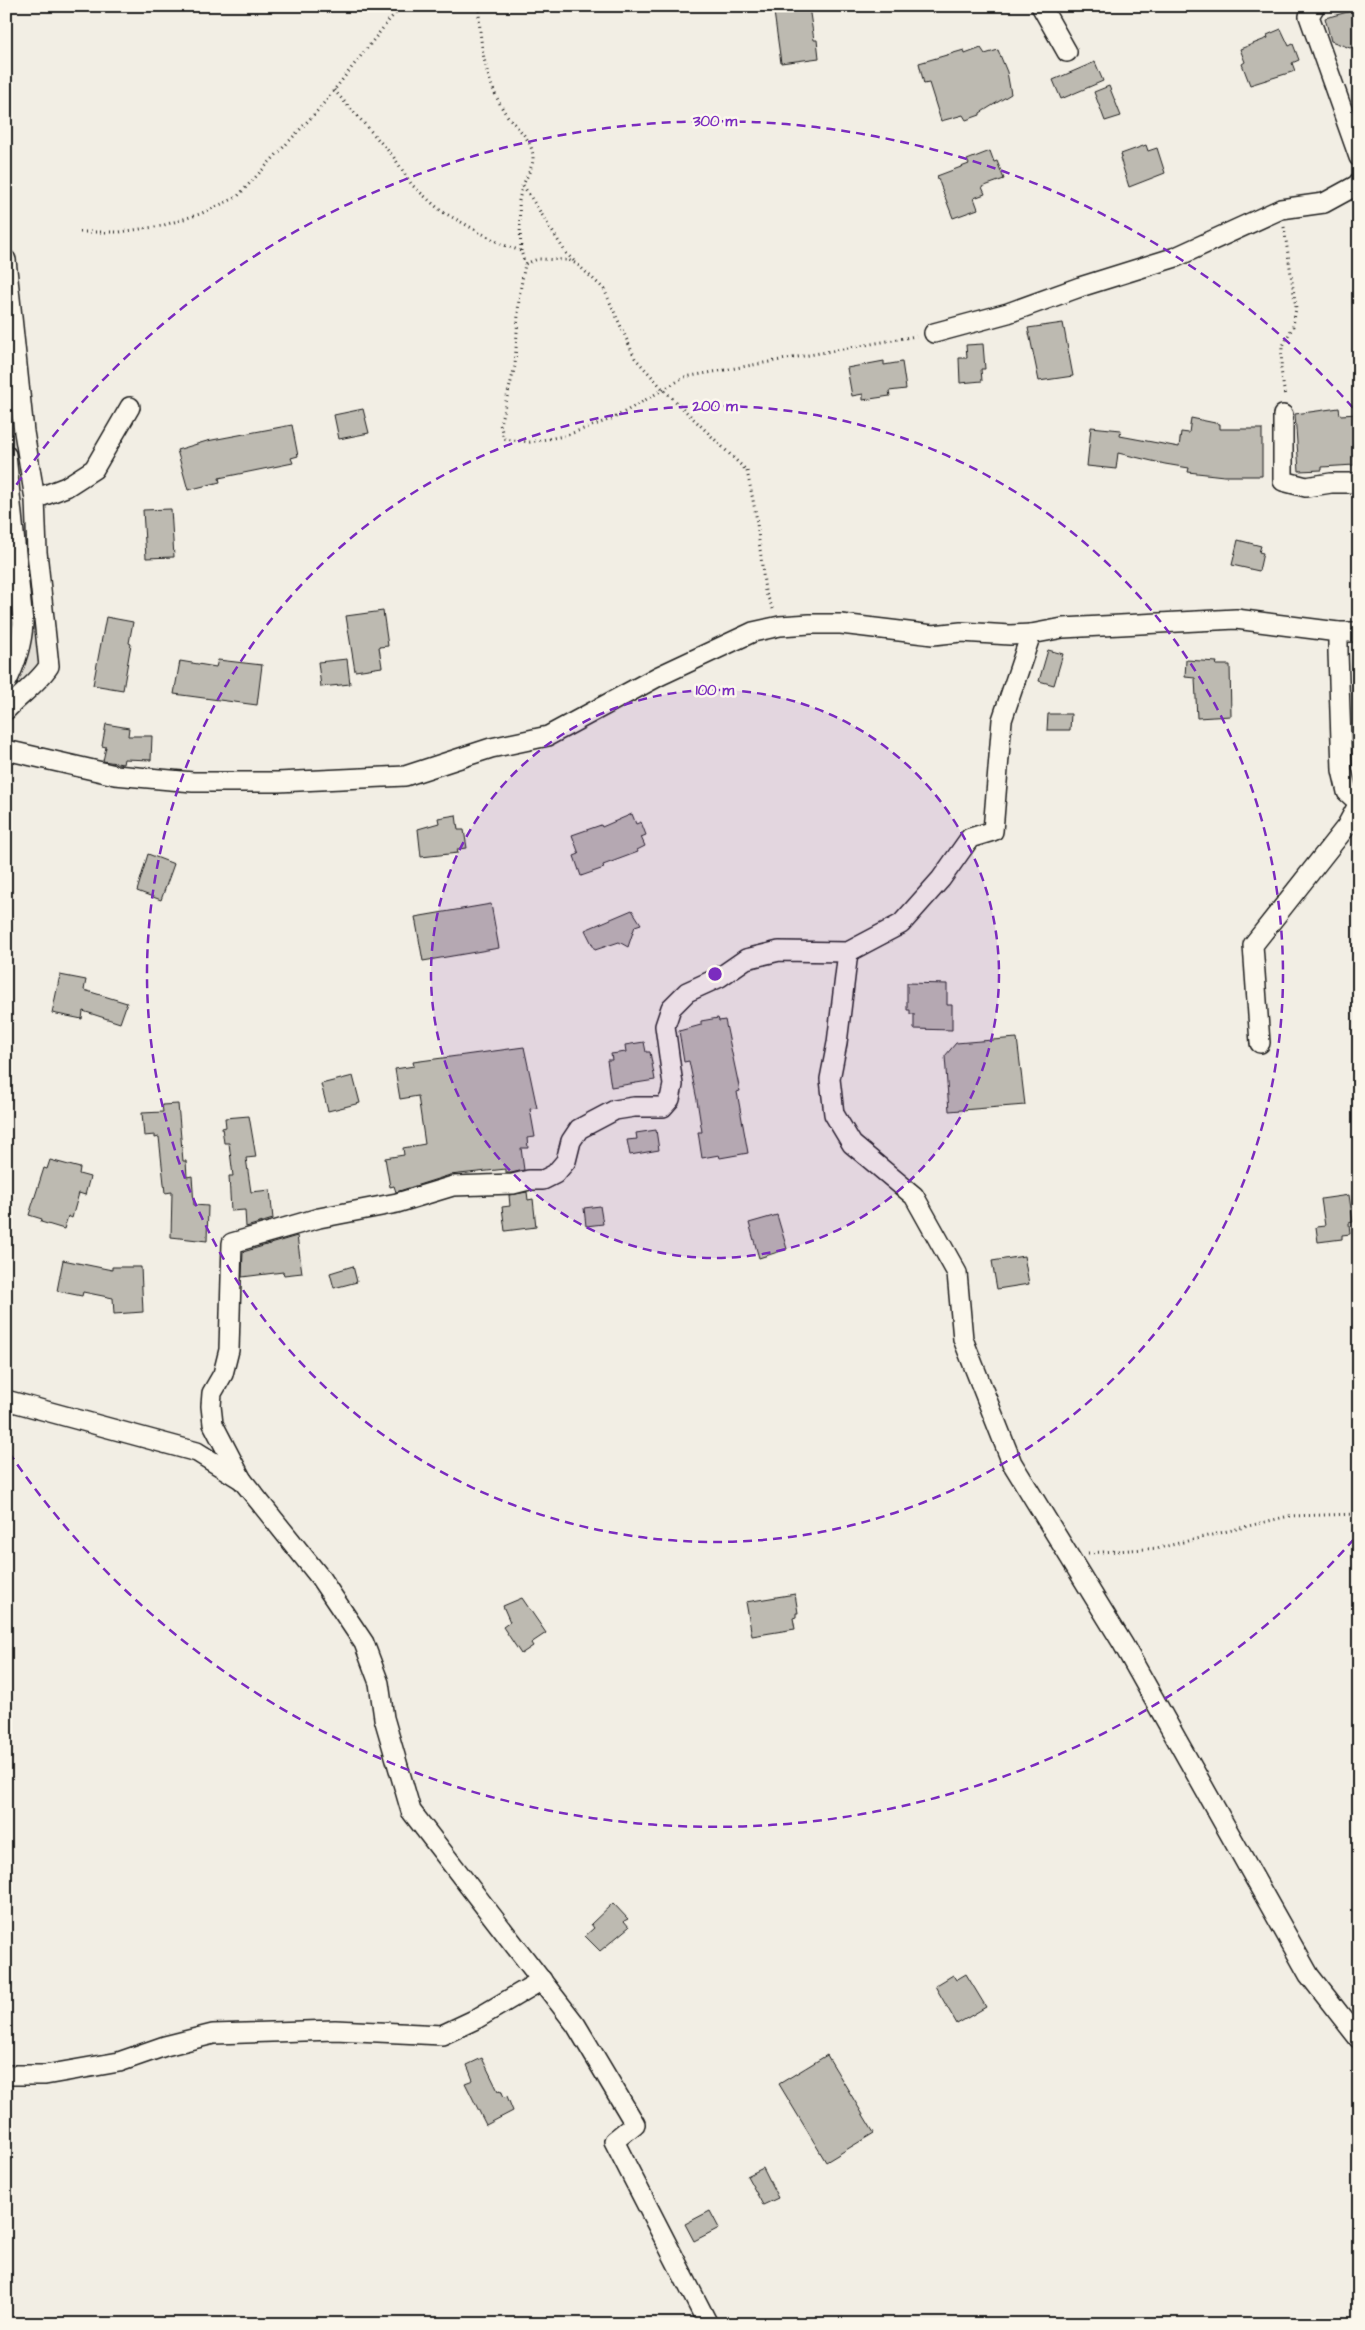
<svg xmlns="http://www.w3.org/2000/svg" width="1365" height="2330" font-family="'Architects Daughter',sans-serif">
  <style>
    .built { fill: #e2ded5 }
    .building { fill: #bdbab1; stroke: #1c1c1c }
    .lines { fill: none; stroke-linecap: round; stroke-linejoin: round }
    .minor-casing { stroke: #1c1c1c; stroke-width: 22 }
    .path { stroke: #1c1c1c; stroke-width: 3; stroke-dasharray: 1 4; stroke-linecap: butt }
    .minor { stroke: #fbf7ec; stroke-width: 19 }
    .ring { fill: none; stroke: #7b2cbf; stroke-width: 2.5; stroke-dasharray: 9 6 }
    .centre { fill: #7b2cbf; stroke: #fbf7ec; stroke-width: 2.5 }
    .ring-label { font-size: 15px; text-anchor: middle; font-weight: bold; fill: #7b2cbf; stroke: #fbf7ec; stroke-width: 5; stroke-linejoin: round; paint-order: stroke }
  </style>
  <rect width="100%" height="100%" fill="#f2eee4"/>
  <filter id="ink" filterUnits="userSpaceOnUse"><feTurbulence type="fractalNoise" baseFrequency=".02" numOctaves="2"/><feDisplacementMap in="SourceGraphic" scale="10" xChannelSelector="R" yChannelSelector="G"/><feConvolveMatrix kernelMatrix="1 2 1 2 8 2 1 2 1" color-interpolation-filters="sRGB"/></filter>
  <g filter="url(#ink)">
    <polygon class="built" points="6,339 39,665 6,700"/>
    <g class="building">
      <polygon points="809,7 814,40 817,40 819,58 781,63 774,12"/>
      <polygon points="1359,9 1359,45 1350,48 1331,41 1325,18"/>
      <polygon points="1281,29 1289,46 1293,44 1299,60 1292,63 1295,71 1250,85 1242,64 1245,62 1240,49 1268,38 1267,35"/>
      <polygon points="981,48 985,54 998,50 1007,72 1011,94 980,113 980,115 966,120 963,115 941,121 929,83 924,84 919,63 964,50 965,54"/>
      <polygon points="1095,62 1103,81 1061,99 1053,80"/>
      <polygon points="1109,86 1121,116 1105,121 1094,92"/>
      <polygon points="1146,145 1148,151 1157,148 1165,173 1129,187 1120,158 1122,157 1121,154"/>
      <polygon points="990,151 994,162 997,161 1004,179 982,187 985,194 974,198 978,209 953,218 937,176 969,164 967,160"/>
      <polygon points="1063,323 1073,376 1039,381 1028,328"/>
      <polygon points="983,344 985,369 981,369 982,381 960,383 959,358 967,358 966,345"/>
      <polygon points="884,361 884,365 902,362 906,389 889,391 890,396 863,400 863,394 852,396 847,368"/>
      <polygon points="1339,408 1340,415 1359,414 1359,448 1353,449 1354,465 1322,467 1322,470 1299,471 1295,414"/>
      <polygon points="363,409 369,433 339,439 334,415"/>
      <polygon points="1191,418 1220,424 1220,429 1262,429 1262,476 1224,476 1188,472 1189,468 1165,464 1118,453 1116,469 1087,466 1091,427 1121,430 1120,436 1179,447 1181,432 1189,433"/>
      <polygon points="292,425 298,456 291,458 293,463 219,478 220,482 188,490 177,450 207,441"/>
      <polygon points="171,509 174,557 146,558 143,510"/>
      <polygon points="1238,540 1261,546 1259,552 1263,553 1259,571 1232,565"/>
      <polygon points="383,611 388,646 379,647 382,667 355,671 346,616"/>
      <polygon points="106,617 133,622 129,643 131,644 123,690 93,685"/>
      <polygon points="1048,650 1063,654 1054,685 1039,681"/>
      <polygon points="347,659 350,684 321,687 318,662"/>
      <polygon points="218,660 262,665 257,705 174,694 180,661 216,667"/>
      <polygon points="1186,660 1217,662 1216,665 1230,665 1231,716 1197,718 1195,678 1185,677"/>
      <polygon points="1048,714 1071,714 1070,730 1047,730"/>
      <polygon points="106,724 129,728 128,736 152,736 151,760 124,759 123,764 103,761 106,747 102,746"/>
      <polygon points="632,814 636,824 641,822 646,835 641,837 645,846 637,850 638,852 603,865 604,868 581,876 574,856 579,854 572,835 601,825 602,827"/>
      <polygon points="456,815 458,830 464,830 467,848 457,849 458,853 421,857 418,829 439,823 438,818"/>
      <polygon points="148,854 174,864 161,900 137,891"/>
      <polygon points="491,904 499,948 423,961 415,917"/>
      <polygon points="632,910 641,924 635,926 628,947 619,942 595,950 585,930"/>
      <polygon points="60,975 86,980 84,990 127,1003 120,1023 83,1011 82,1019 52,1013"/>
      <polygon points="907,983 947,984 947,1005 952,1005 952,1030 914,1029 914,1014 910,1014 910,1010 907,1010"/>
      <polygon points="718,1018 719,1021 725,1020 740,1091 737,1092 748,1153 720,1158 719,1155 702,1158 698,1132 702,1132 697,1100 689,1061 684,1062 679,1031 701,1025 701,1021"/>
      <polygon points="1017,1038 1025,1105 949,1111 945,1056 956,1043"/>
      <polygon points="644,1042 646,1052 650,1052 655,1080 611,1087 607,1060 612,1060 611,1054 626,1052 625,1045"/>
      <polygon points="524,1047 537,1108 530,1109 535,1137 527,1138 528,1148 521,1148 524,1170 511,1173 506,1173 506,1169 450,1175 396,1192 394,1186 390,1187 385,1158 404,1155 403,1148 425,1144 418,1096 400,1099 395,1069 414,1066 413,1062"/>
      <polygon points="353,1076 360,1103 328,1111 321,1084"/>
      <polygon points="178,1104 183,1161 186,1161 187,1177 192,1176 194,1205 208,1206 207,1241 171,1237 172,1192 165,1193 159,1137 155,1138 155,1135 144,1136 142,1113 163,1112 162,1105"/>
      <polygon points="249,1116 256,1157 246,1158 251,1192 270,1190 273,1219 246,1227 245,1210 231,1211 229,1176 233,1176 229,1143 224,1143 222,1128 226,1127 225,1118"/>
      <polygon points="656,1130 659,1150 630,1155 627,1140 637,1139 636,1133"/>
      <polygon points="50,1160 80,1168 79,1174 90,1177 85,1195 79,1193 72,1218 68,1216 64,1229 41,1222 42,1219 29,1215 44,1168 47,1169"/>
      <polygon points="527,1192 528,1200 533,1199 536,1227 505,1231 502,1207 510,1206 509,1195"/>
      <polygon points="1349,1195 1353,1222 1349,1223 1350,1234 1342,1235 1342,1239 1318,1242 1316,1227 1325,1226 1321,1199"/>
      <polygon points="600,1206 603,1224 586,1226 584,1208"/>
      <polygon points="777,1215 787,1249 759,1258 749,1223"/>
      <polygon points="297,1236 302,1273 284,1275 283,1272 242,1277 243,1252"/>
      <polygon points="1024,1256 1029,1284 997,1289 992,1261"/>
      <polygon points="63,1260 112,1270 112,1267 141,1267 143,1312 114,1314 113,1298 83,1292 82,1296 57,1291"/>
      <polygon points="353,1266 357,1282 334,1288 330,1273"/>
      <polygon points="795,1594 798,1613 796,1613 796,1617 793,1618 795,1629 752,1636 746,1602"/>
      <polygon points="522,1598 546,1633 531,1643 533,1646 521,1654 503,1627 510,1622 503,1606"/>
      <polygon points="613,1903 628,1919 624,1921 629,1927 600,1951 585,1936 594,1928 591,1924"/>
      <polygon points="966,1974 986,2007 957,2024 935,1986 953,1975 956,1980"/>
      <polygon points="827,2055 874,2133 826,2162 779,2084"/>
      <polygon points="482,2058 498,2091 501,2090 504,2097 507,2096 513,2111 486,2125 465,2083 473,2080 467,2065"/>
      <polygon points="763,2168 778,2198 763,2205 747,2176"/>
      <polygon points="710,2211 719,2228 694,2241 685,2224"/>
    </g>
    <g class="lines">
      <g class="minor-casing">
        <g id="minor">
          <polyline points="1041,6 1067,52"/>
          <polyline points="1315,6 1309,16 1359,157"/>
          <path d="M6,260l18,172 11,67 2,53 12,114c-11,17 -29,29 -43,44"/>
          <polyline points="934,333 1008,313 1080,287 1176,257 1281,209 1324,203 1357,185 1359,182"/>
          <polyline points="1283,415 1283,481 1306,487 1331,483 1359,483"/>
          <path d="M6,455l17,168c-1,22 -7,40 -17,60"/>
          <polyline points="35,499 66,487 94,469 130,407"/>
          <polyline points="6,750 115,775 193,782 278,782 405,776 491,748 548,736 659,676 753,632 780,626 810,624 841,624 933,635 961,632 1010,635 1031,634"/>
          <polyline points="1359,803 1347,792 1342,770 1338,652 1338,632 1359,632"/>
          <polyline points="848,952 837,1043 830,1079 834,1114 852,1144 914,1196 957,1273 963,1339 1012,1463 1123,1644 1309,1975 1359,2039"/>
          <polyline points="1260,1043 1253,945 1346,827 1359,803"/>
          <polyline points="6,1400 197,1452 242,1480 319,1576 364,1643 379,1683 384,1718 411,1811 576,2025 635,2124 614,2141 708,2324"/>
          <polyline points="242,1480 213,1424 211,1406 212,1393 223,1374 229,1350 232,1243 319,1218 397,1203 453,1186 513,1184 529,1180 543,1180 555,1174 566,1161 571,1141 579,1129 615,1110 634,1107 663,1107 670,1099 673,1085 665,1026 671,1008 687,992 720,977 746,959 779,951 848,952 901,924 941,879 970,838 993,831 1002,720 1031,634 1063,628 1236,619 1338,632"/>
          <polyline points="6,2075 45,2075 119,2062 165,2046 213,2034 335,2030 442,2035 476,2019 542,1980"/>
        </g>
      </g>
      <g class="path">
        <path d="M479,6c0,35 6,74 25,105 10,16 30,27 29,49 -1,8 -7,18 -10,25l43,68 8,8"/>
        <polyline points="334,90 393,156 412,185 441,211 501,244 521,251 525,264"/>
        <polyline points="1284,227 1296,308 1293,326 1282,348 1281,369 1285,397"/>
        <polyline points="80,232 120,232 161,226 200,214 237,197 320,108 390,19 403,6"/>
        <polyline points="521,251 519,201 522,186"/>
        <polyline points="773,609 765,591 756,515 747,471 662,388 635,358 604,289 577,264 568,260 538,259 525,264 519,297 515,366 500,424 504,439 530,442 564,436 614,418 685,377 916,336"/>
        <polyline points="1088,1553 1159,1548 1289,1516 1359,1514"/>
      </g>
      <use href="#minor" class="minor"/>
    </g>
  </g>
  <circle cx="715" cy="974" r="284" fill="#7b2cbf" fill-opacity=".12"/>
  <g class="ring">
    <circle cx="715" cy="974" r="284"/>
    <circle cx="715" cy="974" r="568"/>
    <path d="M1354 1539A853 853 0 0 1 8 1451M8 497A853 853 0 0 1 1354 409"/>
  </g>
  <circle cx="715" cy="974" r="8" class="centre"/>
  <g class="ring-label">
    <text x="715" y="126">300 m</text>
    <text x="715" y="411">200 m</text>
    <text x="715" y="695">100 m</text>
  </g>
  <rect width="1365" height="2330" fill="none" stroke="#fbf7ec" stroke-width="25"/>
  <rect x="12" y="12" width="1340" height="2305" fill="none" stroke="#1c1c1c" stroke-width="2" filter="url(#ink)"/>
</svg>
